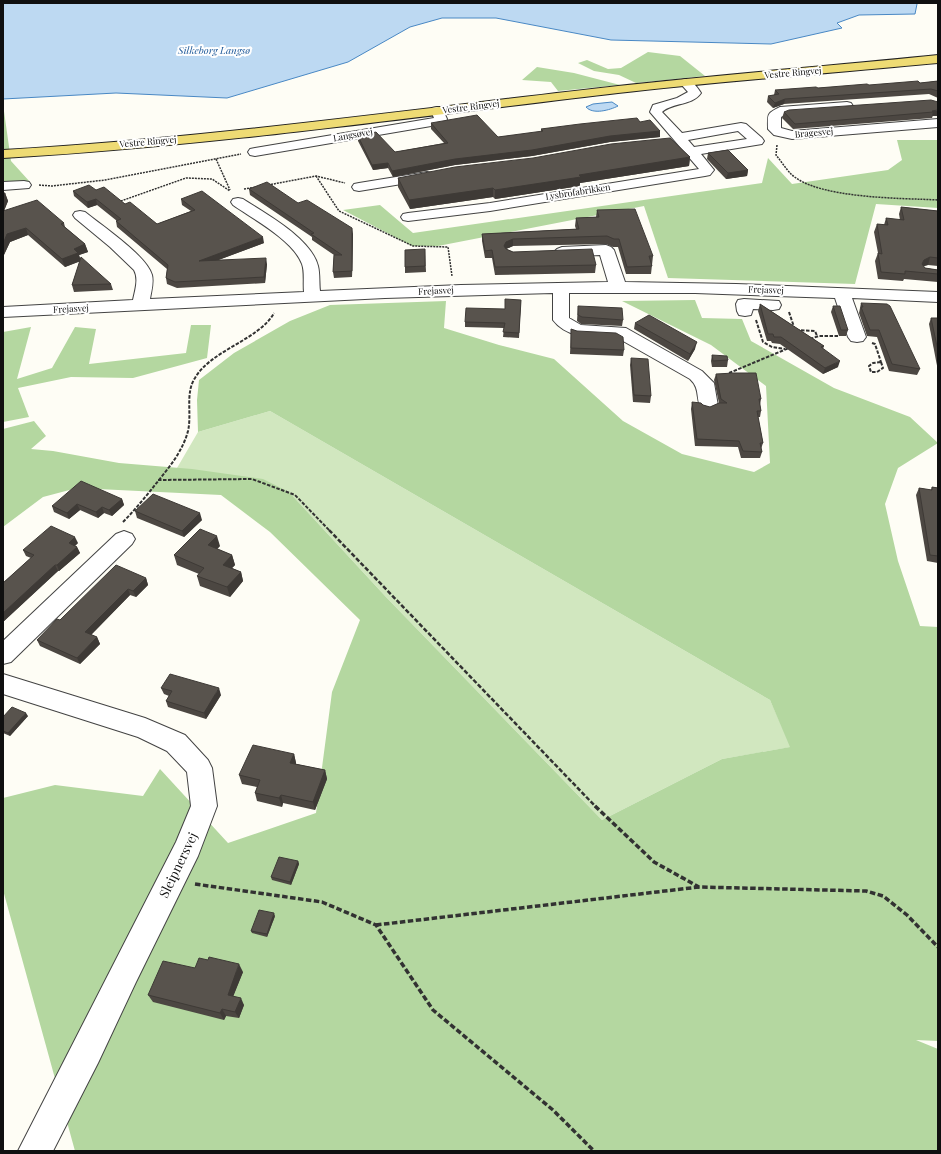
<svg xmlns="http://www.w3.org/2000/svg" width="941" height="1154" font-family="'Playfair Display',serif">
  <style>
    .green { fill: #d1e7bf }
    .forest { fill: #b4d7a0 }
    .water { fill: #bdd9f2; stroke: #4988c4 }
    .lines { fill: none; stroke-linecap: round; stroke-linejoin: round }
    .minor-casing { stroke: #434343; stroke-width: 2 }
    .major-casing { stroke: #212121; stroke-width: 2 }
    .path-far3 { stroke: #323232; stroke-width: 1.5; stroke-dasharray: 2 1; stroke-linecap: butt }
    .path-far2 { stroke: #323232; stroke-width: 2; stroke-dasharray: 3.5 1.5; stroke-linecap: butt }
    .path-far1 { stroke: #323232; stroke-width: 2.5; stroke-dasharray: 4.5 2; stroke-linecap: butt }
    .path { stroke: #323232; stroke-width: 3.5; stroke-dasharray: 5.5 2.5; stroke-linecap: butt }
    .minor { fill: #fff; fill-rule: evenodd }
    .major { fill: #eedb74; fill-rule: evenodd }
    .wall { fill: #4c4742 }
    .shaded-wall { fill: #3e3a36 }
    .building { fill: #58534d; stroke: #3e3a36 }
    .labels { text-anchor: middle; stroke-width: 4; stroke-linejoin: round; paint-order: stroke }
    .far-street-label { font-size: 9px; fill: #101010; stroke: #fff }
    .far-water-label { font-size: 10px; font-style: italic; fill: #215b9a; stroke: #fff }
    .near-street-label { font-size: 13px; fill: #101010; stroke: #fff }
  </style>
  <rect width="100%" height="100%" fill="#fefdf5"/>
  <polygon class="green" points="270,411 770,700 791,747 722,759 602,820 386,597 289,492 177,468 198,432"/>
  <g class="forest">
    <polygon points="648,52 680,56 705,76 636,83 619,75 594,71 578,63 587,60 608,69 621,68"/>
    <polygon points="537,67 574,73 620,85 558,91 551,82 522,80"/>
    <polygon points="3,104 11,161 30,182 3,184"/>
    <polygon points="897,140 938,140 938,208 876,204 855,284 668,278 644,206 438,246 412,246 343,210 380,205 413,233 762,183 768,158 792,184 888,170 902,160"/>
    <polygon points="695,300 702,318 742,319 751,341 834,388 910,417 938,443 898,468 885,504 898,561 920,626 938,627 938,1041 916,1040 938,1049 938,1151 75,1151 3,890 3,798 55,785 143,796 160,769 228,843 316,813 332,692 360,620 270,532 221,495 77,488 43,497 3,527 3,429 34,421 46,436 31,449 53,451 119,463 192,469 263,479 289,492 386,597 602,820 722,759 790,747 770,700 270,411 198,432 197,400 199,380 234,353 290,321 330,305 446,301 444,328 499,345 554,359 623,421 682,454 754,472 770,463 766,386 711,345 622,301"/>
    <polygon points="191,325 211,325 207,358 133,378 71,377 18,388 29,417 3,422 3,332 31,327 17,379 52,368 75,327 96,329 89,364 186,353"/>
  </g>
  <g class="water">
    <polygon points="3,3 917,3 917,4 915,14 859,15 837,23 842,28 771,44 611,40 496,18 442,18 410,27 348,62 227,98 116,93 3,99"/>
    <path d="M612,102l6,4c-8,4 -25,9 -32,1l7,-3z"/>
  </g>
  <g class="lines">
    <g class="minor-casing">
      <g id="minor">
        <path d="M686,79c7,2 11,8 15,14 -9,13 -28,9 -39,19l20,21 59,-10 5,1 16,14 2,3 -2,3 -61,10 13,16 -4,5 -5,1 -215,35 -82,10 -5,-1 -2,-3 2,-3 5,-1 82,-10 209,-34 -49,-57 3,-7 24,-7 11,-6 -8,-9 2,-3zM738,131l9,8 -53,8 -6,-7z"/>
        <path d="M847,102l4,1 2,3 -2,3 -64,5 -6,3v11l11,3 146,-12v8l-146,12 -18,-4 -6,-6c0,-15 -2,-15 12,-22z"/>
        <polygon points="437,107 442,108 447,119 446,122 437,125 255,156 250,155 248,152 250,149 255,148 434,118 431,111 432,108"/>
        <polygon points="427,172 432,173 434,176 432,179 359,191 354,190 352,187 354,184 359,183"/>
        <polygon points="24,181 29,182 31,185 29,188 3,190 3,182"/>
        <path d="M238,198l5,1c23,15 68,39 75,67 2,8 1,17 2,25l141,-6 147,-3 -8,-27 -38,2 -5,-2 -3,-3 3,-3 5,-2 44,-2 5,2 3,3 11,32 111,2 202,8v10l-86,-4 14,39 -3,4 -6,1 -6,-1 -3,-4 -13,-39 -140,-5h-126v25l12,7 45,3 76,43 12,12 4,23 -2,4 -7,2 -7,-2c-7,-11 -1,-21 -12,-31l-74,-42 -39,-2c-9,-2 -19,-8 -24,-15v-27l-168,5 -382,19v-10l130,-7c2,-10 6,-21 1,-30l-24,-23 -35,-29 -2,-3 2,-3 5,-1 5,1c16,13 62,44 67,63 2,8 -1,17 -2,24l154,-7c-1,-9 1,-20 -2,-28 -9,-24 -49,-45 -69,-59l-2,-3 2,-3z"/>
        <polygon points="744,299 779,301 781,305 779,309 773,310 753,309 751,315 745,316 739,315 737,311 736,304 738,300"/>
        <polygon points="124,531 132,534 135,539 132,544 11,662 3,664 3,641 116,534"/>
        <polygon points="3,674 145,718 185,735 208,760 212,768 217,806 198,856 136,982 98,1063 53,1151 18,1151 176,842 191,806 187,772 167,751 138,737 3,694"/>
      </g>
    </g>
    <g class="major-casing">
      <path id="major" d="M938,55v8c-107,10 -213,18 -320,30 -204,24 -409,53 -615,65v-8c206,-12 411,-41 615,-64 107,-12 213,-20 320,-31z"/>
    </g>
    <g class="path-far3">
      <path d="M777,145l-1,10c5,6 10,14 15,19 26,25 111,24 147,26"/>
      <polyline points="216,159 230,190"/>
      <polyline points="316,176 339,211 413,246 448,247 452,276"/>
      <polyline points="39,185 52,186 105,180 241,154"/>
      <polyline points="268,185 316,176 345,183"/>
      <polyline points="244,189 257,187"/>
      <polyline points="118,202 186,178 212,179 230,191"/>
    </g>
    <g class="path-far2">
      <polyline points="789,312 795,330 815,331 817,336"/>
      <polyline points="756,320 763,342 772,347 785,349"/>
      <polyline points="810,339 819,336 839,336"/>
      <polyline points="872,343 875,344 881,362"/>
      <polygon points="881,362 883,368 877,372 871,372 869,366 873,363"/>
      <polyline points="729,373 789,348"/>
      <polyline points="158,480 252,479 295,495 330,531"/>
      <path d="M123,522c10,-10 19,-21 28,-32 14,-18 31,-36 37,-59 4,-17 -3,-38 7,-53 16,-28 64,-38 79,-65"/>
    </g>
    <polyline class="path-far1" points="329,530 596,807"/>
    <g class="path">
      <polyline points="595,806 654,862 699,887 866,891 883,896 907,915 938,947"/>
      <polyline points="195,884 322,902 376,925 433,1010 553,1110 594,1151"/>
      <polyline points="376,925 699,887"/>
    </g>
    <use href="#minor" class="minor"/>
    <use href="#major" class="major"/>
  </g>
  <g class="wall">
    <polygon points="938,81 938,98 929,94 784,104 773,108 767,102 768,96 774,95 775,90 920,83"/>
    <polygon points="938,102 932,118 793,129 782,118 784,112"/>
    <polygon points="640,122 660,131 660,137 610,142 532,156 455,165 393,177 388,168 373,170 358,141 358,136 395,152 444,143 431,129 431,123 498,137 541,132 541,129"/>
    <polygon points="708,153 748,170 747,176 726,179 707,159"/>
    <polygon points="690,157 689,166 580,183 580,186 495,199 493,197 410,209 398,187 398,178"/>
    <polygon points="249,189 298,203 353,234 352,277 334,278 333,272 334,255 312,240 312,237 250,195"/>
    <polygon points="96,190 125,204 157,224 191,211 182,205 181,199 264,243 218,260 267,264 265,283 177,288 167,284 166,278 167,269 117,227 116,221 117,221 97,205 88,208 74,196 73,191"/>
    <polygon points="3,193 5,193 8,201 4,211 64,223 65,227 85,244 88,252 79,255 80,259 111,284 113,290 74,292 72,285 80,261 65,267 28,235 10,242 3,257"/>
    <polygon points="901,207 938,211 938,266 928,265 923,266 925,268 938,270 938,282 904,279 903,281 878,279 875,261 878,253 874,232 877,224 884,225 886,218 900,220 899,214"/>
    <polygon points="597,210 653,256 651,274 626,274 618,247 613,247 606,244 513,246 506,249 513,252 596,265 595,273 495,275 492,258 485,258 482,241 482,234 576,229 575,226 576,218 596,217"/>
    <polygon points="425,249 426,272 405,273 405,267"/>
    <polygon points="521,300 519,338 503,337 504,328 465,327 465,322 505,309"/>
    <polygon points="861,303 920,369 917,375 889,371 877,337 867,336 859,313"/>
    <polygon points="760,304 824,346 823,349 838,367 823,374 780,344 772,343 771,341 767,341 758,311"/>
    <polygon points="578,306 623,320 622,326 581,324 577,321"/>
    <polygon points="833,306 848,330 846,336 839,336 831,312"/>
    <polygon points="931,318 938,318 938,371 929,324"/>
    <polygon points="635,323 695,349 688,361 634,329"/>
    <polygon points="571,329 624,350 623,356 570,354"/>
    <polygon points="712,355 728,360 727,367 712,367 711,361"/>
    <polygon points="631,358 651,396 650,403 633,402 630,365"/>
    <polygon points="716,374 761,399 760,405 761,411 760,417 758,417 763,443 761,449 762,452 760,458 741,458 738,447 695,446 691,409 692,402 710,407 719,403 714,380"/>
    <polygon points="932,487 938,488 938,563 927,561 916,495 919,488 931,490"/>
    <polygon points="122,499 124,505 112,516 104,513 98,518 80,510 69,519 54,512 52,506"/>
    <polygon points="135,511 202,520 184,537 137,518"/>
    <polygon points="78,543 75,546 77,547 80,553 59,571 58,571 3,622 3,583 31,558 26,556 23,550"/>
    <polygon points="220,546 217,549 232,555 235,565 232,568 241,572 243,581 230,597 200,586 197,576 199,574 177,565 174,555"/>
    <polygon points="146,578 148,585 136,597 130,595 91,635 97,637 100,644 80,664 40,646 37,640 60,620"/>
    <polygon points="161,688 221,695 206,719 168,707 166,701 169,696 164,694"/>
    <polygon points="28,716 10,736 3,733 3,717"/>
    <polygon points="294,754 296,763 296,764 325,770 327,779 315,810 283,803 282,807 257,801 255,793 257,787 242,784 239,775"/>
    <polygon points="298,861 299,864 291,885 272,880 271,877"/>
    <polygon points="275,916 267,937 252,933 251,931"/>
    <polygon points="195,968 243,972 233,996 244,1005 239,1018 226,1016 224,1020 153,1002 148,995"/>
  </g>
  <g class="shaded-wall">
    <polygon points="785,99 784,104 773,108 775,103"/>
    <polygon points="938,110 938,116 932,116 933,112 932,111"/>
    <polygon points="660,131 660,137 610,142 532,156 455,165 393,177 392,171 455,159 610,136"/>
    <polygon points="690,157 689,166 580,183 580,186 495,199 495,190 579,175"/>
    <polygon points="388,163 388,168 373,170 372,165"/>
    <polygon points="748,170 747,176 726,179 728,173"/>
    <polygon points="493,188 493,197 410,209 409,200"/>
    <polygon points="5,193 8,201 3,213 3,195"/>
    <polygon points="96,199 97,205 88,208 87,202"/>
    <polygon points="26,228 28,235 10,242 3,257 3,244 7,234"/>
    <polygon points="352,228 353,234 352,277"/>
    <polygon points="263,237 264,243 200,267 199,261"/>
    <polygon points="513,239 513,246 506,249 504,246 506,242"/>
    <polygon points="85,244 88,252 79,255 81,261 65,267 62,259 74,249"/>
    <polygon points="930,257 928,265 921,267 924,260"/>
    <polygon points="266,258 267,264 265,283 264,277"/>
    <polygon points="697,342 695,349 688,361 690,354"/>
    <polygon points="840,361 838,367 823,374 825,368"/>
    <polygon points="122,499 124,505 112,516 109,510"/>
    <polygon points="77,504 80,510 69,519 67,513"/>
    <polygon points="102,507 104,513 98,518 96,512"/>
    <polygon points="200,513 202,520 184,537 182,531"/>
    <polygon points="217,536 220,546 211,555 208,545"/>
    <polygon points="75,537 78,543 71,549 69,543"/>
    <polygon points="77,547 80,553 59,571 57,565"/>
    <polygon points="232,555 235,565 226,574 223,565"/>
    <polygon points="55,565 58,571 3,622 3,613"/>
    <polygon points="241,572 243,581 230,597 227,587"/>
    <polygon points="146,578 148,585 136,597 133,591"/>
    <polygon points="128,589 130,595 88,638 85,632"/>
    <polygon points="97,637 100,644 80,664 77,658"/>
    <polygon points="219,688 221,695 206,719 204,713"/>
    <polygon points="26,713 28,716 10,736 8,733"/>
    <polygon points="294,754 296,763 292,772 290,763"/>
    <polygon points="325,770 327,779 315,810 313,802"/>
    <polygon points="281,795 283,803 282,807 279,798"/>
    <polygon points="298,861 299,864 291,885 290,882"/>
    <polygon points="274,913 275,916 267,937 267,934"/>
    <polygon points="239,964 243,972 231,1002 228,995"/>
    <polygon points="241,998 244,1005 239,1018 235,1012"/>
    <polygon points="222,1009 226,1016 224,1020 220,1013"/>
  </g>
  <g class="building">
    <polygon points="918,81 920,83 938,81 938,91 931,89 785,99 775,103 768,96 779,94 775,90 816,87 818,88 867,84 869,85"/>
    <polygon points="931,100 938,102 938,110 932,111 933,112 795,124 784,112 789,110"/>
    <polygon points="477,115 498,137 543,131 541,129 580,124 637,118 640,122 650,120 660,131 610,136 532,150 455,159 392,171 388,163 372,165 358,136 376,132 395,152 448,143 431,123"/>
    <polygon points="670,138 690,157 579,175 581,177 495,190 493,188 409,200 398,178 455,167 533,158 611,144"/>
    <polygon points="728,150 748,170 728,173 708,153"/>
    <polygon points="267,182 298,203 307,200 352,228 352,271 333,272 334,255 342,255 311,234 314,233 249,189"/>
    <polygon points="89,185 96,190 104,187 125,204 130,202 157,224 195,210 181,199 202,191 263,237 199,261 266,258 264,277 175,282 166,278 168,265 116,221 121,219 96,199 87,202 73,191"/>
    <polygon points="3,193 5,193 3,199"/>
    <polygon points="37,200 64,223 61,224 85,244 74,249 78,253 62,259 26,228 7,234 3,244 3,211"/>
    <polygon points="901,207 938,211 938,258 930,257 924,260 922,264 925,268 938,270 938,274 905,271 905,274 881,272 878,253 882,254 877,224 888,225 886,218 904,220"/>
    <polygon points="635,209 653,256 649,256 652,266 627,267 619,239 614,239 607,236 513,239 506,242 504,246 506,249 513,252 592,249 596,265 495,267 492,250 485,251 482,234 579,229 576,218 599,217 597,210"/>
    <polygon points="425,249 425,266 405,267 405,250"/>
    <polygon points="81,257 111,284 72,285"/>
    <polygon points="505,299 521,300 519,333 503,332 505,323 465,322 466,308 505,309"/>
    <polygon points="861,303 887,304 890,306 920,369 892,364 879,330 870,330 861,307 863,307"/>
    <polygon points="760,304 824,346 821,347 840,361 825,368 781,337 774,337 773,334 768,334"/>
    <polygon points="578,306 622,308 623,320 582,317 578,315"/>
    <polygon points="833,306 840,306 848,330 841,330"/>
    <polygon points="649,315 697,342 690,354 635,323"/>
    <polygon points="931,318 938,318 938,351"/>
    <polygon points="571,329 577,331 616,333 623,337 624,350 571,348"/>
    <polygon points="712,355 727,356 728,360 713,361"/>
    <polygon points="631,358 648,359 651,396 634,395"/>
    <polygon points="734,373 756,373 761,399 759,399 761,411 757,411 763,443 760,443 762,452 743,451 739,441 697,439 692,402 701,403 703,405 710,407 719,403 727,403 721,399 716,374"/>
    <polygon points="81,481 122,499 109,510 102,507 96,512 77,504 67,513 52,506"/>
    <polygon points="932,487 938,488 938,556 930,555 919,488 932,490"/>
    <polygon points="153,494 200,513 182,531 135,511"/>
    <polygon points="51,526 75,537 69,543 77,547 57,565 55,565 3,613 3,583 34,555 23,550"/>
    <polygon points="200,529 217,536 208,545 232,555 223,565 241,572 227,587 197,576 204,568 174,555"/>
    <polygon points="116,565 146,578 133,591 128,589 85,632 97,637 77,658 37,640 57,619 60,620"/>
    <polygon points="170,674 219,688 204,713 166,701 172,691 161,688"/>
    <polygon points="12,707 26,713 8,733 3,731 3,717"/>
    <polygon points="253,745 294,754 290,763 325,770 313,802 281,795 279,798 255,793 260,780 239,775"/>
    <polygon points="279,857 298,861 290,882 271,877"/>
    <polygon points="259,910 274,913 267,934 251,931"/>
    <polygon points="209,957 239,964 228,995 241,998 235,1012 222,1009 220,1013 148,995 163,961 195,968 199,958 208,960"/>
  </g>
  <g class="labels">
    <g class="far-street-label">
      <text transform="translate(793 73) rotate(-5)" y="3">Vestre Ringvej</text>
      <text transform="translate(471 107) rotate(-7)" y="3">Vestre Ringvej</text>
      <text transform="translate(814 133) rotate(-5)" y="3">Bragesvej</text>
      <text transform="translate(353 135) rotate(-10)" y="3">Langsøvej</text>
      <text transform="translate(148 142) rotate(-5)" y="3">Vestre Ringvej</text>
      <text transform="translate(578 192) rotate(-9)" y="3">Lysbrofabrikken</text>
      <text transform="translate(766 290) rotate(2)" y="3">Frejasvej</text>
      <text transform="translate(436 291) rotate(-3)" y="3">Frejasvej</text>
      <text transform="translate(71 309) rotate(-3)" y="3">Frejasvej</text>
    </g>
    <g class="far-water-label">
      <text x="214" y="54">Silkeborg Langsø</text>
    </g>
    <g class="near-street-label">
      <text transform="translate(178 865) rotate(-64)" y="5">Sleipnersvej</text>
    </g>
  </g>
  <rect width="941" height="1154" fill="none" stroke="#101010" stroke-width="8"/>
</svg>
